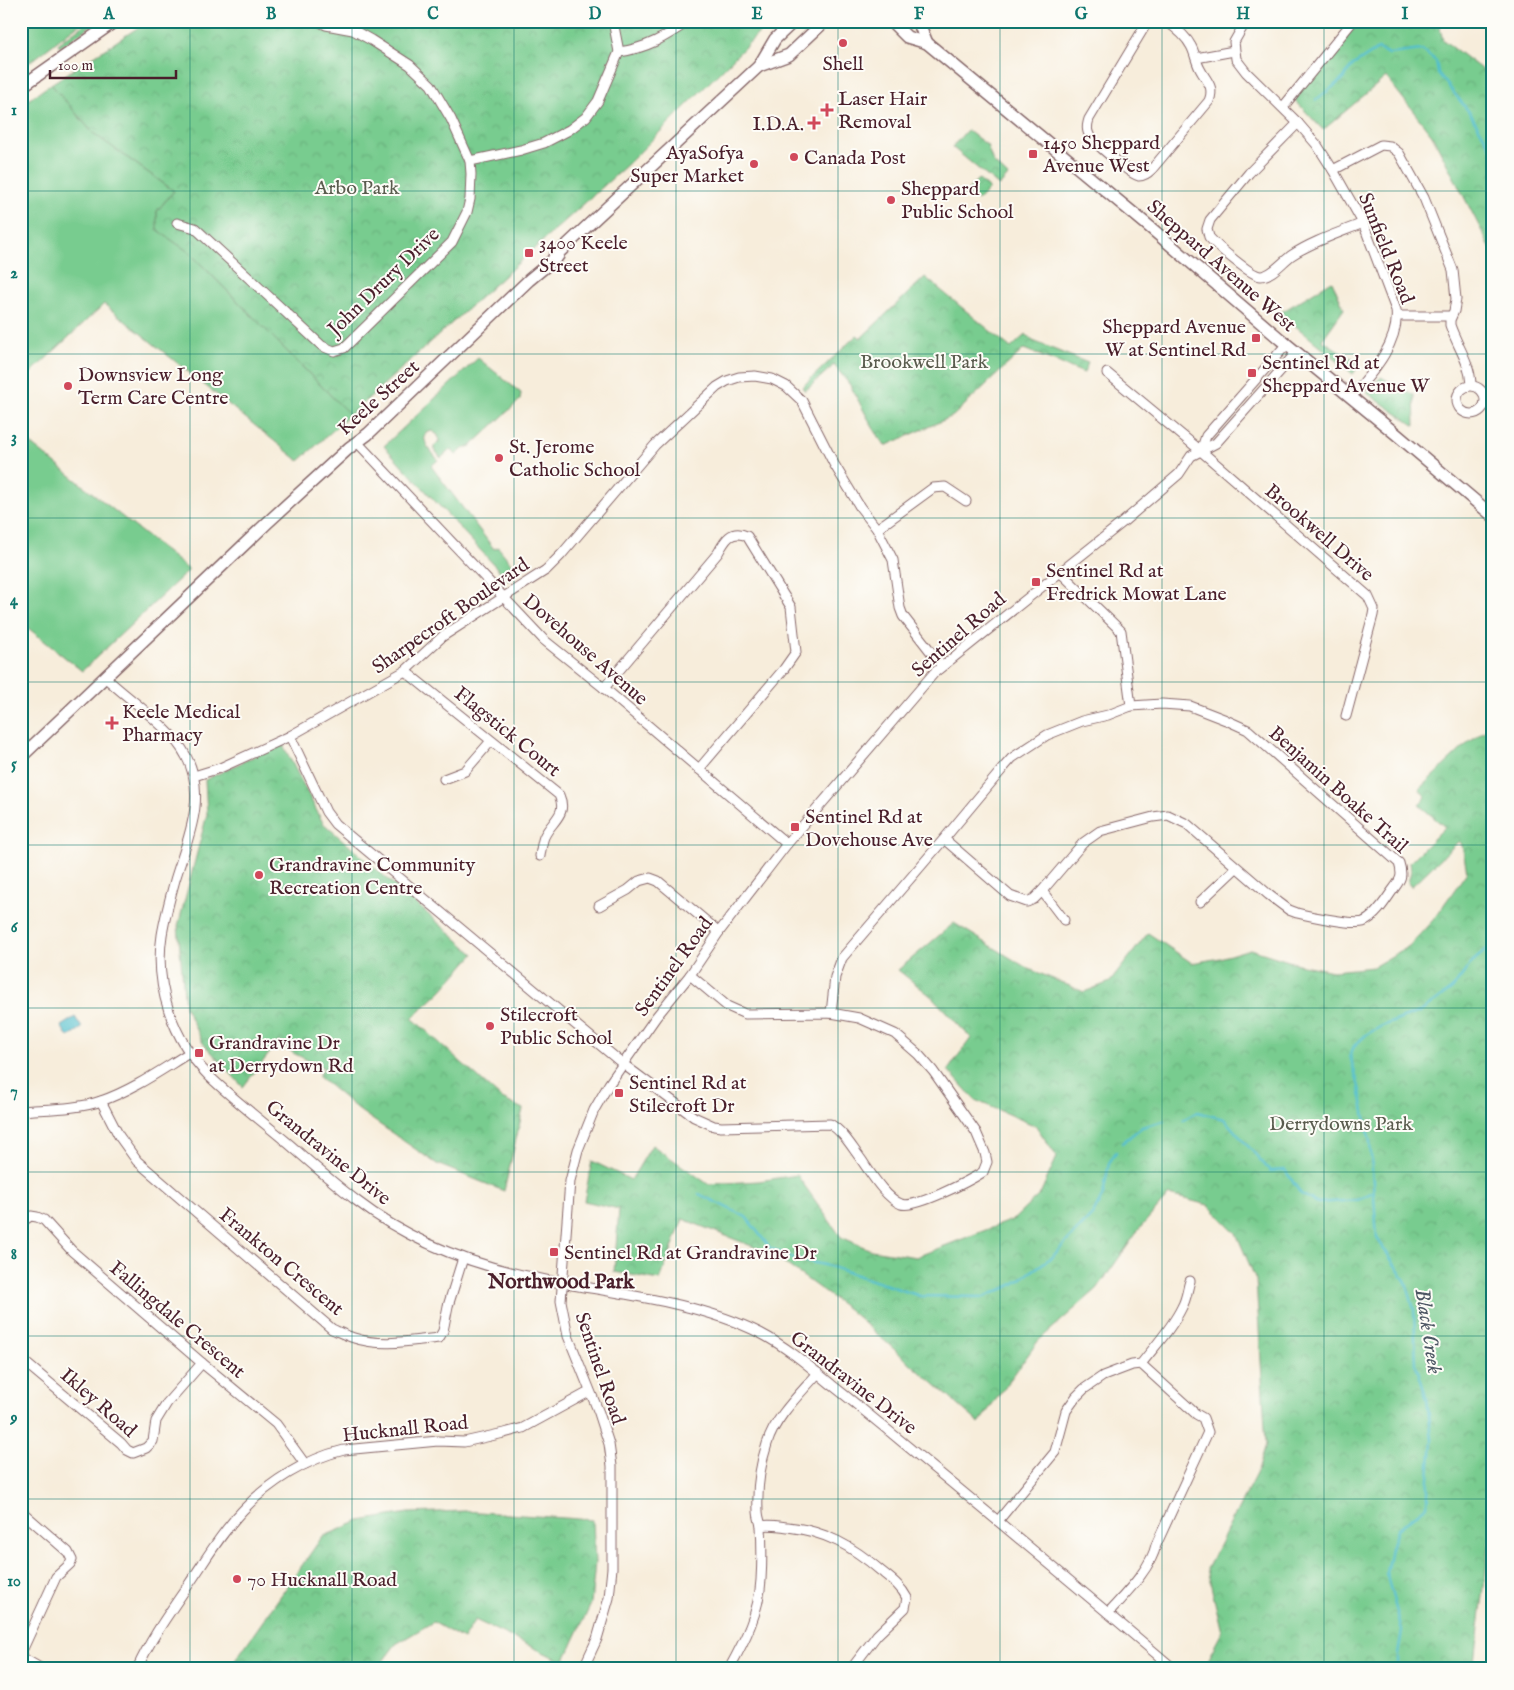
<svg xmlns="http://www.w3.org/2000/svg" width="1514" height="1690" font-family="'IM FELL English',serif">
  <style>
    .grass { fill: #78cc8f; stroke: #61765d }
    .park { fill: url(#park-crowns); stroke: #61765d }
    .water { fill: #53bfcd; stroke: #4e6f7c }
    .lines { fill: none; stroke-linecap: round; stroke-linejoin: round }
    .stream { stroke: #53bfcd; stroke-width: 2.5 }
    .minor-casing { stroke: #876769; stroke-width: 11 }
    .major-casing { stroke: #876769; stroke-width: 14 }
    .minor { stroke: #fff; stroke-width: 9 }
    .major { stroke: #fff; stroke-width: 11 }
    .grid { fill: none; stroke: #0f766e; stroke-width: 1; stroke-opacity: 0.55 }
    .poi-dot { fill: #d1495b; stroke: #fdfcf7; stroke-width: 2 }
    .labels { text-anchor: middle; stroke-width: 4; stroke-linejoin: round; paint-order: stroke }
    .poi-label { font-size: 20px; fill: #4a1f2b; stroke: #fdfcf7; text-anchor: start }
    .park-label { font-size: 20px; fill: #5a5c4e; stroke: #fdfcf7 }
    .street-label { font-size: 20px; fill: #4a1f2b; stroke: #fdfcf7 }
    .neighbourhood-label { font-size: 21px; font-weight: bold; fill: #4a1f2b; stroke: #fdfcf7 }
    .water-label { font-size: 21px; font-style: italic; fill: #4d5764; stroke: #fdfcf7 }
    .neatline { fill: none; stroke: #0f766e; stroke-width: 2 }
    .grid-label { font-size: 16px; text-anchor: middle; font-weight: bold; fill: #0f766e }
  </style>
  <defs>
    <pattern id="park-crowns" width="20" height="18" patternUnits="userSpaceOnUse" patternTransform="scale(1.25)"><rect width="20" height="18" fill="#78cc8f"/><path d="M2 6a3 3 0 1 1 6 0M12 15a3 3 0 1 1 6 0" fill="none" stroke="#69af7c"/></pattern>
  </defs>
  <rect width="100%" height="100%" fill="#fdfcf7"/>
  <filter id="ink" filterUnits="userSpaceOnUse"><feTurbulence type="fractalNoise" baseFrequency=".02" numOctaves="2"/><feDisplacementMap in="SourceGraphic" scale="10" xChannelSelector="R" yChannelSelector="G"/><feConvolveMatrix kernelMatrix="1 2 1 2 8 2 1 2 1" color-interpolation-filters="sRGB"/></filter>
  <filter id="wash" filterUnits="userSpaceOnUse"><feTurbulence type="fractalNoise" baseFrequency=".0096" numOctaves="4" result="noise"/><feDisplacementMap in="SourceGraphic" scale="20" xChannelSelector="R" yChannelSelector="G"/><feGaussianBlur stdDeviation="1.12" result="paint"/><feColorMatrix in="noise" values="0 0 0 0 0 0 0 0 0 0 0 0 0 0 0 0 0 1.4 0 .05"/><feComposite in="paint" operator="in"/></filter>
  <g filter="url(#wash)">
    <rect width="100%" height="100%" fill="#f7eddb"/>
    <g class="grass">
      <path d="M21,21h63c-22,15 -41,33 -63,47z"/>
      <polygon points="89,21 98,21 60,47 58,44 64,39"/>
      <polygon points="51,84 93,133 174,191 157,211 158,230 189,252 350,415 299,461 104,304 21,382 21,105"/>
      <polygon points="478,358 521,393 520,400 471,446 464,448 456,455 451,449 441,458 434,449 434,446 439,442 438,435 432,431 426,433 424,437 427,446 438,460 431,466 494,549 498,547 519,573 508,580 384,446"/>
      <polygon points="21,436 189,570 82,671 28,628 21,625"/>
    </g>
    <g class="park">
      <polygon points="148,21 771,21 628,164 350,415 189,252 157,230 157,211 174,191 93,133 51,84"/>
      <polygon points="1358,21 1438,21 1443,40 1493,78 1493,253 1432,135 1386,77 1323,130 1293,98"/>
      <polygon points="967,130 987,145 993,162 1008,176 999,186 952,147"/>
      <polygon points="978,179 989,189 978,200 968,190"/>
      <polygon points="925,277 1011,348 1026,334 1033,341 1088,363 1084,373 1024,349 953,416 885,446 872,426 850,385 834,365 805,391 802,387 857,335 861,338"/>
      <polygon points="1332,281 1344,309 1322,340 1360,364 1353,374 1280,313"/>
      <polygon points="1381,377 1414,395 1415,426 1367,393"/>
      <polygon points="1493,724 1493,1514 1474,1669 1206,1669 1205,1664 1222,1632 1207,1569 1258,1470 1266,1444 1256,1280 1236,1233 1208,1205 1169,1195 1140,1228 1097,1289 1038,1341 979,1423 848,1309 772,1254 683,1219 660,1280 614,1272 619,1209 584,1201 592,1161 631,1180 652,1145 708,1184 759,1181 797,1175 841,1237 871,1250 916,1257 1014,1219 1040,1194 1057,1157 1036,1126 975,1100 948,1070 971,1038 932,997 898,970 954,923 1027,968 1084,992 1110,982 1148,933 1192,963 1220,958 1250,949 1298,964 1333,971 1373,967 1409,946 1433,920 1467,872 1462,845 1459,841 1411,887 1408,883 1411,871 1410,862 1445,827 1419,805 1426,797 1419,789 1467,744"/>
      <polygon points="282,743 323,823 474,954 441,991 412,1018 502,1099 523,1109 504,1191 437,1164 360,1111 318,1076 324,1068 293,1053 279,1041 243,1087 203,1043 185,1007 178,926 207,814 205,780"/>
      <polygon points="465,1511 593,1520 595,1563 591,1604 564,1662 475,1620 463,1639 433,1622 396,1644 377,1669 229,1669 322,1537 360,1521 408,1513"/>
    </g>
    <polygon class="water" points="75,1017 82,1028 68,1037 61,1026"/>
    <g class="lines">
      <g class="stream">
        <polyline points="1316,100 1343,79 1353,65 1378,49 1389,54 1422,50 1436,61 1438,73 1470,113 1493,151"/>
        <polyline points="1183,1120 1197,1112 1224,1119 1270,1171 1285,1170 1301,1194 1318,1203 1357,1200 1373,1192"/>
        <polyline points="1122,1143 1142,1127 1164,1121"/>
        <polyline points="699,1194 746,1217 770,1248 793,1258 829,1266 920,1296 984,1297 1012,1285 1052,1257 1093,1214 1103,1195 1109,1163 1116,1152"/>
        <polyline points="1398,1669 1398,1655 1402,1630 1386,1573 1391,1548 1397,1529 1427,1506 1432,1439 1427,1399 1416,1365 1414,1309 1406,1282 1377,1238 1370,1142 1359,1087 1350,1056 1354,1046 1367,1034 1382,1026 1422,1011 1452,989 1472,962 1493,944"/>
      </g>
    </g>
  </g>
  <g filter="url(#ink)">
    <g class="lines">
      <g class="minor-casing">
        <g id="minor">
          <path d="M1148,21l-59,98c-3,9 -2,13 3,21 9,7 37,34 47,36 5,0 10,-4 13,-7l57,-68c6,-15 -3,-20 -9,-32 -4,-7 -5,-16 -9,-23 -5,-10 -15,-18 -25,-25"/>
          <path d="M1246,21l-12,21 2,17 10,13 52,51 19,22 16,25 30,53 33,87c4,33 -25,64 -45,87"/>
          <path d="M619,52c29,-4 46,-15 70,-31"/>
          <polyline points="1196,58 1234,51"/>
          <polyline points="1283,107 1353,21"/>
          <path d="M1298,123l-49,50 -39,47 -3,9 2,8c7,8 42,39 52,39 11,0 22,-15 31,-21 21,-14 47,-22 71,-32"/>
          <polyline points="470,161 521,150 544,143 569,130 586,117 598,101 619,52 613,21"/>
          <path d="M1333,170l48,-25 9,1 9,7 25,45 29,72 3,29 -2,12 -4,9v5c7,21 20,37 21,59"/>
          <polyline points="177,223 195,228 322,346 334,351 344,348 452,242 467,212 470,199 471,174 470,161 451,119 431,85 410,65 371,40 353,30 326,25 318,21"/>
          <polyline points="1397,316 1451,316"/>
          <polyline points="1107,373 1201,451 1368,596 1374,609 1373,615 1346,716"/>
          <circle cx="1471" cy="400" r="14"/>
          <polyline points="357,442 544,640 604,688 787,844"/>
          <polyline points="1201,451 1206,436 1286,345"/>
          <polyline points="877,529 933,488 945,487 966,501"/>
          <polyline points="1059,571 1121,631 1131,706"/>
          <path d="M405,671l154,124c9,20 -7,25 -15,42 -2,5 -3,13 -4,19"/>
          <path d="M106,678c23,22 66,50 80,78 22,41 1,84 -11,124 -5,18 -10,37 -13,55 -8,51 11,105 47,141 25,24 53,45 80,68 22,19 44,39 68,57 53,41 119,65 184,78 69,14 156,22 219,54 27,14 49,33 72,52 23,18 46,37 69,56 91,75 183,151 273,228"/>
          <path d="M604,688l114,-135c7,-13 13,-24 29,-17l44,71 5,45 -12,17 -85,100"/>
          <path d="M290,736l36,76 9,12 288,240 71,53 20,9 7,1 109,-3c12,7 20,20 28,31 11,15 26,42 43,49 14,5 68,-23 82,-32l4,-10 -2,-9 -9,-21 -43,-61 -15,-17 -23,-20 -36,-16 -28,-5 -86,1 -18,-8 -37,-31"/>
          <polyline points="194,776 220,768 290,736 405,671 443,636 546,570 561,555 655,445 717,387 727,381 739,377 755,376 772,379 786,386 802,401 834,464 860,507 877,529 893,560 900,608 903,616 942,666"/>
          <polyline points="444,779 465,771 491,741"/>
          <polyline points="1042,891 1064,920"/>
          <polyline points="1200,902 1236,868"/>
          <polyline points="599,906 628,890 639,881 650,878 658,881 719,932"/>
          <path d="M831,1013l4,-36 7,-19 102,-119 60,-72 8,-9 35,-23 35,-14 26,-6 23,-9 31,-2 28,2 36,14 22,10 151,133c5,16 0,18 -9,31 -6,9 -16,24 -27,28 -10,3 -54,-6 -66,-9l-8,-3 -20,-15 -82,-71 -19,-9 -15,2 -53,14 -17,12 -41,48 -8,8 -7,3 -17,-6 -66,-57"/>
          <path d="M101,1101l18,35 18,25 195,168c7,3 15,7 22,9 27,9 57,3 85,0l4,-7 5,-25 15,-48"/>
          <path d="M21,1111c24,-2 59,-2 80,-10 32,-11 60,-31 88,-48"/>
          <polyline points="21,1222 31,1216 37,1217 44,1220 72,1251 202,1363 276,1424 305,1464"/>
          <polyline points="21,1359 121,1443 127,1450 133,1453 146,1448 153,1441 156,1421 167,1403 202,1363"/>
          <polyline points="21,1511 68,1552 72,1560 70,1564 56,1577 21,1653"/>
          <path d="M998,1521l57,-69 11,-41 10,-14 8,-8 19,-13 29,-11 9,-1c14,-18 31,-36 41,-57 5,-9 5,-17 8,-26"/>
          <path d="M761,1526c8,-2 18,0 27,1 37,4 64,19 93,44 10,8 20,15 26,27l-2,10 -28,27 -26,34"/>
          <path d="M1108,1613c16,-18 43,-44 48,-68l52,-113 -5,-14 -7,-4 -55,-50"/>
          <polyline points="21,1657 42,1669"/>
          <path d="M137,1669c14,-31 33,-57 52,-85 17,-25 33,-52 54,-74 26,-28 63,-51 101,-60l94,-9 26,1 40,-9 19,-5 66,-36"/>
          <polyline points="583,1669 597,1639 609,1598 612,1568 612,1466 609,1444 599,1413 568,1336 561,1301 570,1181 578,1150 594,1110 609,1084 656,1017 690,975 719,932 787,844 934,673 1123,522 1179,474 1191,456 1216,443 1296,353"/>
          <path d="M729,1669c16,-29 30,-56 32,-89 1,-16 1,-37 0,-54 -1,-5 -3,-10 -3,-15 -1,-22 2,-46 9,-67 8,-27 33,-50 51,-71"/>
        </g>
      </g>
      <g class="major-casing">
        <g id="major">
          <polyline points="891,21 907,37 927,43 1145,223 1280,339 1396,434 1493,516"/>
          <polyline points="918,21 927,43"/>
          <polyline points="759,66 789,55 825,21"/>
          <polyline points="21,87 115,21"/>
          <polyline points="554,257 759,66 775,39 794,21"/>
          <polyline points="21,757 267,523 349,448 368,434 529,280 558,256 558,254"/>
        </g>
      </g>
      <use href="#minor" class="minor"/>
      <use href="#major" class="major"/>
    </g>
  </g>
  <path class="grid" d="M190,21v1648M352,21v1648M514,21v1648M676,21v1648M838,21v1648M1000,21v1648M1162,21v1648M1324,21v1648M21,191h1472M21,354h1472M21,518h1472M21,682h1472M21,845h1472M21,1008h1472M21,1172h1472M21,1336h1472M21,1499h1472"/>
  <g class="poi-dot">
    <circle cx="843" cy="43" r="5"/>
    <path d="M824.5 102.5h5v5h5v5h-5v5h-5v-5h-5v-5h5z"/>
    <path d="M811.5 115.5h5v5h5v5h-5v5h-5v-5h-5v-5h5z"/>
    <rect x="1028" y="149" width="10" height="10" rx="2.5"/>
    <circle cx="794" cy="157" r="5"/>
    <circle cx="754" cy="164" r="5"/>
    <circle cx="891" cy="200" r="5"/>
    <rect x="524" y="248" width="10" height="10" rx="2.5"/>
    <rect x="1251" y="333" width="10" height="10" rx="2.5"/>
    <rect x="1247" y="368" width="10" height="10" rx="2.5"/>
    <circle cx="68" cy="386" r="5"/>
    <circle cx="499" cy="458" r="5"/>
    <rect x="1031" y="577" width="10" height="10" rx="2.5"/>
    <path d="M109.5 715.5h5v5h5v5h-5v5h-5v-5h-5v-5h5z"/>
    <rect x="790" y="822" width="10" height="10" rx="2.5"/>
    <circle cx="259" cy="875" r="5"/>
    <circle cx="490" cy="1026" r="5"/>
    <rect x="194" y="1048" width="10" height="10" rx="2.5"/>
    <rect x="614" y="1088" width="10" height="10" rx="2.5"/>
    <rect x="549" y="1247" width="10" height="10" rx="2.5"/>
    <circle cx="237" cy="1579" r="5"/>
  </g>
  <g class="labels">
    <g class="poi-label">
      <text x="843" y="70" text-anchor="middle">Shell</text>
      <text x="838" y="105">Laser Hair<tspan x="838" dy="23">Removal</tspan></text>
      <text x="804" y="130" text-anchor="end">I.D.A.</text>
      <text x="1043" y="149">1450 Sheppard<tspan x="1043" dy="23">Avenue West</tspan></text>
      <text x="744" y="159" text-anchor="end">AyaSofya<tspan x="744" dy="23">Super Market</tspan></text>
      <text x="804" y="164">Canada Post</text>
      <text x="901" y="195">Sheppard<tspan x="901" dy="23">Public School</tspan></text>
      <text x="539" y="249">3400 Keele<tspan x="539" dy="23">Street</tspan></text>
      <text x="1246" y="333" text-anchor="end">Sheppard Avenue<tspan x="1246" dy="23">W at Sentinel Rd</tspan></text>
      <text x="1262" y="369">Sentinel Rd at<tspan x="1262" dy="23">Sheppard Avenue W</tspan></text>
      <text x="78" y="381">Downsview Long<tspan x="78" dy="23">Term Care Centre</tspan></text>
      <text x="509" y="453">St. Jerome<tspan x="509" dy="23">Catholic School</tspan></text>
      <text x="1046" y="577">Sentinel Rd at<tspan x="1046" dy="23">Fredrick Mowat Lane</tspan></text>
      <text x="122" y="718">Keele Medical<tspan x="122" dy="23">Pharmacy</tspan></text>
      <text x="805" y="823">Sentinel Rd at<tspan x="805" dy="23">Dovehouse Ave</tspan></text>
      <text x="269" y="871">Grandravine Community<tspan x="269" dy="23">Recreation Centre</tspan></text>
      <text x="500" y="1021">Stilecroft<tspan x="500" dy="23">Public School</tspan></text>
      <text x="209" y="1049">Grandravine Dr<tspan x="209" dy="23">at Derrydown Rd</tspan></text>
      <text x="629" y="1089">Sentinel Rd at<tspan x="629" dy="23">Stilecroft Dr</tspan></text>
      <text x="564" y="1259">Sentinel Rd at Grandravine Dr</text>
      <text x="247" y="1586">70 Hucknall Road</text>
    </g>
    <g class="park-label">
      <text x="357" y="194">Arbo Park</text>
      <text x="924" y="368">Brookwell Park</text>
      <text x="1341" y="1130">Derrydowns Park</text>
    </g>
    <g class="street-label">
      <text transform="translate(1387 248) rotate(68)" y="7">Sunfield Road</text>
      <text transform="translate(1222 265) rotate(41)" y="7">Sheppard Avenue West</text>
      <text transform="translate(383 281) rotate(-44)" y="7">John Drury Drive</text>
      <text transform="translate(378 397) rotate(-42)" y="7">Keele Street</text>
      <text transform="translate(1320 532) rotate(41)" y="7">Brookwell Drive</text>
      <text transform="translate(450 615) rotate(-35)" y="7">Sharpecroft Boulevard</text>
      <text transform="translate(958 634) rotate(-41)" y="7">Sentinel Road</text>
      <text transform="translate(586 649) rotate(41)" y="7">Dovehouse Avenue</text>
      <text transform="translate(508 731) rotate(39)" y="7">Flagstick Court</text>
      <text transform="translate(1339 789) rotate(42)" y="7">Benjamin Boake Trail</text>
      <text transform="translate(673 966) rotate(-54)" y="7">Sentinel Road</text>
      <text transform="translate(329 1152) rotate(39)" y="7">Grandravine Drive</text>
      <text transform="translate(282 1261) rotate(40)" y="7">Frankton Crescent</text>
      <text transform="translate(178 1319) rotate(40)" y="7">Fallingdale Crescent</text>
      <text transform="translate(601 1368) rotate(71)" y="7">Sentinel Road</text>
      <text transform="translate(854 1382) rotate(38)" y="7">Grandravine Drive</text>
      <text transform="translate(99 1402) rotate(41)" y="7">Ikley Road</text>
      <text transform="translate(405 1428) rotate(-6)" y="7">Hucknall Road</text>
    </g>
    <g class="neighbourhood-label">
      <text x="561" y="1288">Northwood Park</text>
    </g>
    <g class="water-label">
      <text transform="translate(1429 1331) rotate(81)" y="7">Black Creek</text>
    </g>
  </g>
  <rect width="1514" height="1690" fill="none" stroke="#fdfcf7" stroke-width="55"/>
  <path d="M50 70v8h126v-8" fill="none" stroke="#4a1f2b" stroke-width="2.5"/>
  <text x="58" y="70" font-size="15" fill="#4a1f2b" stroke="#fdfcf7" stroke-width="4" paint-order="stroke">100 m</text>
  <rect x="28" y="28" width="1458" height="1634" class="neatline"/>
  <g class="grid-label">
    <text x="109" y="19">A</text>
    <text x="271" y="19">B</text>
    <text x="433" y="19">C</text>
    <text x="595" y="19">D</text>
    <text x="757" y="19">E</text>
    <text x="919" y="19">F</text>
    <text x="1081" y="19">G</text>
    <text x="1243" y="19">H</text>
    <text x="1405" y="19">I</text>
    <text x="14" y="115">1</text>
    <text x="14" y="278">2</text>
    <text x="14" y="442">3</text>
    <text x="14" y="605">4</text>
    <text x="14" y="769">5</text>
    <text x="14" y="932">6</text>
    <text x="14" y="1096">7</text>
    <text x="14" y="1259">8</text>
    <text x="14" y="1423">9</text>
    <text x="14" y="1586">10</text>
  </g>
</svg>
